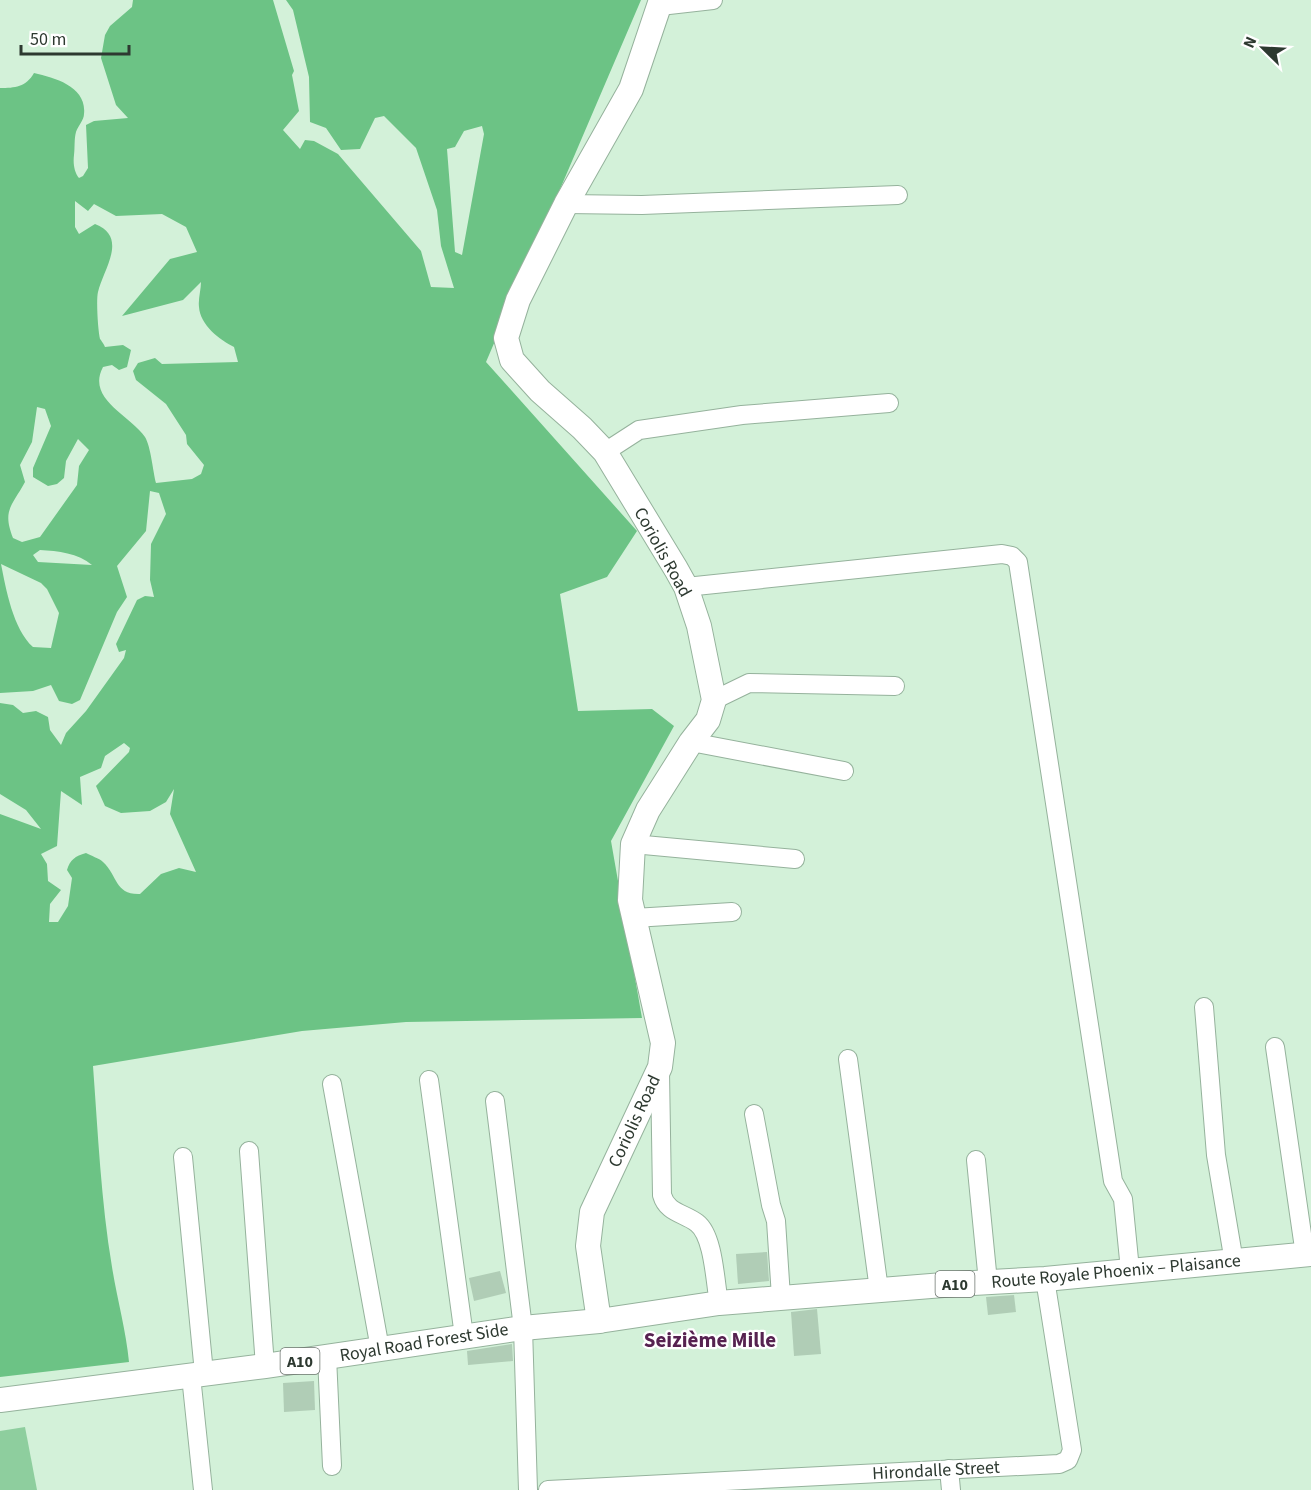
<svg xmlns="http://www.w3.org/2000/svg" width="1311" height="1490" font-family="'Source Sans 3',sans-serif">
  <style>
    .green { fill: #8ece9e }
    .forest { fill: #6cc385; fill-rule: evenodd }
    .building { fill: #b0cdb6 }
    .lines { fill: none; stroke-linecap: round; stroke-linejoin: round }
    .minor-casing { stroke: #95b29c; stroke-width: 20 }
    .major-casing { stroke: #95b29c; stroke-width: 26 }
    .minor { stroke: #fff; stroke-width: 18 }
    .major { stroke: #fff; stroke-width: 24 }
    .labels { text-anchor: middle; stroke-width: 4.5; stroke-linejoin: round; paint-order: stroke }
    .shield { fill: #fff; stroke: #6c746e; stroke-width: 1.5 }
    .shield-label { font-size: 16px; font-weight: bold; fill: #2d3930 }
    .street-label { font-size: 18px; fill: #2d3930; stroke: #fff }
    .quarter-label { font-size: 21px; font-weight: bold; fill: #562250; stroke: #fff }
  </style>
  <rect width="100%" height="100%" fill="#d3f1d9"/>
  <polygon class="green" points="25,1427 37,1490 0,1490 0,1431"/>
  <path class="forest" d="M133,0h140l21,71 -2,4 7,36 -16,19 17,19 5,-9 9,1 24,13 83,97 10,36 23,1 -13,-42 -4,-36 -21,-62 -32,-32 -9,2 -15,31 -19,1 -15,-22 -16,-6 -1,-45 -16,-67 -7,-10h355l-155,362 151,169 -30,46 -47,17 18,117 74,-2 22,17 -63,115 31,177 -236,4 -104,9 -209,35c5,67 8,135 19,201 5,32 14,63 17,95l-129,15v-563l41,15 -15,-19 -26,-16v-91l13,2 10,8 13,-2 12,6 2,13 11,15 5,-12 20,-22 38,-53 2,-8 -7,2 -3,-8 21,-44 8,-4 9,1 -4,-17 1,-36 15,-30 -7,-21 -9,-2 -4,40 -29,35 10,31 -10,15 -37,88 -8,4 -13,-3 -8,-16 -18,6 -33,2v-605c15,0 26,-1 34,-15 22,5 53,14 50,41 0,6 -6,12 -8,18 -2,7 -1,16 -2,23 -1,8 0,17 5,23l4,-2 5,-8 -2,-43 8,-4 34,-3 -12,-13 -15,-47 4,-23 5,-9 22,-19zM482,126l2,8 -22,121 -7,-3 -8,-103 8,-2 9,-16zM75,201l13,10 6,-7 22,12 46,-2 24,13 11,25 -27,7 -48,57 61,-16 18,-18c0,8 -3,17 -2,25 1,18 21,33 35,40l4,15 -76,2 -7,-6 -17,5 -5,8 3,9 30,24 20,31 1,9 17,21 -3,9 -9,5 -36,4c-3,-11 -5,-36 -11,-46 -15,-22 -59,-38 -42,-70l9,-2 7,5 8,-3 4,-17 -8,-5 -18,2c0,-1 -4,-7 -5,-8 -2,-8 -4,-39 -2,-47 5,-22 31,-55 -3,-68l-16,10 -4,-7zM37,407l8,2 6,17 -18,42v9l15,9 9,-2 7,-6 2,-17 12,-22 11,11 -10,16 -2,19 -37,52 -18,5 -9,-4c-11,-28 -1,-32 12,-56l-5,-17 12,-23zM40,550c18,1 38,3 52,15l-54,-3 -5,-7zM1,564l40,19 6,6 12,24 -8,35 -18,-1c-20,-18 -27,-58 -32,-83zM124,743l6,5 -1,4 -33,34 9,20 16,7 29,-2 16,-9 8,-13 -4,25 26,58 -17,-4 -18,6 -21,20c-25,1 -22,-18 -37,-32 -4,-4 -12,-6 -17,-9 -11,3 -16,7 -19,17l5,8 -4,28 -10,16h-9l1,-18 11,-14 -13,-9 -1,-17 -6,-10 16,-8 4,-55 21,14 -2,-28 21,-9 4,-12z"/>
  <g class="building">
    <polygon points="767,1252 769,1281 738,1284 736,1254"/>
    <polygon points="500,1271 506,1293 474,1301 469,1278"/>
    <polygon points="1014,1295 1016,1312 988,1315 986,1297"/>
    <polygon points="817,1309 821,1354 794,1356 791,1312"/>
    <polygon points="512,1344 513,1361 468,1365 467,1351"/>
    <polygon points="314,1381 315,1410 284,1412 283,1383"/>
  </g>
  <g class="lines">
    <g class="minor-casing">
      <g id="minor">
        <polyline points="660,6 713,0"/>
        <polyline points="566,204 642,205 898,195"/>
        <polyline points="605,452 639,430 742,415 889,403"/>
        <polyline points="686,587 1002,554 1012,556 1018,562 1113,1181 1123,1199 1130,1270"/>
        <polyline points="714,700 749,683 895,686"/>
        <polyline points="691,742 844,771"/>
        <polyline points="633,844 795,859"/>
        <polyline points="634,918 732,912"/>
        <polyline points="1204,1007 1216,1155 1234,1262"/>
        <polyline points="1275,1047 1305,1255"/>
        <polyline points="848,1059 879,1290"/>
        <path d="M660,1072l2,123c5,18 22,18 35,28 17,13 18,60 22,80"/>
        <polyline points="429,1080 464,1336"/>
        <polyline points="332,1084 380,1349"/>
        <polyline points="495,1101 523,1328 528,1490"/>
        <polyline points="754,1114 771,1205 776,1221 781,1297"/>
        <polyline points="249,1151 265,1366"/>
        <polyline points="183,1157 204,1373"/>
        <polyline points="976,1160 988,1282"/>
        <polyline points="327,1357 332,1466"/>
        <polyline points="191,1376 203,1490"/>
        <polyline points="949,1469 951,1490"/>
        <polyline points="548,1490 1059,1464 1068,1460 1072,1450 1045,1279"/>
      </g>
    </g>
    <g class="major-casing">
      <g id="major">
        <polyline points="599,1321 588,1246 592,1212 660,1067 663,1043 630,900 633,844 648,810 691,742 708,720 714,700 699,626 686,587 676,569 605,452 582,428 540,391 512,360 506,338 518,300 566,204 631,89 661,0"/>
        <polyline points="0,1400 265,1366 523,1328 599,1321 719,1303 956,1284 1045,1279 1311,1254"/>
      </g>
    </g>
    <use href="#minor" class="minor"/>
    <use href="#major" class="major"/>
  </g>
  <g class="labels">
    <g class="shield">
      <rect x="935.5" y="1271" width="39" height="26" rx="4.5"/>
      <rect x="280.5" y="1348" width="39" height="26" rx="4.5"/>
    </g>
    <g class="shield-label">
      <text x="955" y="1290">A10</text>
      <text x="300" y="1367">A10</text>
    </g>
    <g class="street-label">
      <text transform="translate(663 552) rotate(61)" y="6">Coriolis Road</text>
      <text transform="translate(634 1121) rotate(-65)" y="6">Coriolis Road</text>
      <text transform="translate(1116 1271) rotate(-5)" y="6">Route Royale Phoenix – Plaisance</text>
      <text transform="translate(424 1342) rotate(-9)" y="6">Royal Road Forest Side</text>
      <text transform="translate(936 1470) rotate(-3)" y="6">Hirondalle Street</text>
    </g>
    <g class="quarter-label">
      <text x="710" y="1347">Seizième Mille</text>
    </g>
  </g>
  <g transform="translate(1263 48) rotate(294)" stroke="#ffffff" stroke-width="4.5" paint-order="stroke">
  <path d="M0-4.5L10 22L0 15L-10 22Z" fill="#2d3930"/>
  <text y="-9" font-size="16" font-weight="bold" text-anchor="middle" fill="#2d3930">N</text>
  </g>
  <path d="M21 45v9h108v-9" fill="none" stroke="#2d3930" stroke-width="3"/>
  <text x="30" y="45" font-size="18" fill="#2d3930" stroke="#ffffff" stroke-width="4.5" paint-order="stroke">50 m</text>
</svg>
